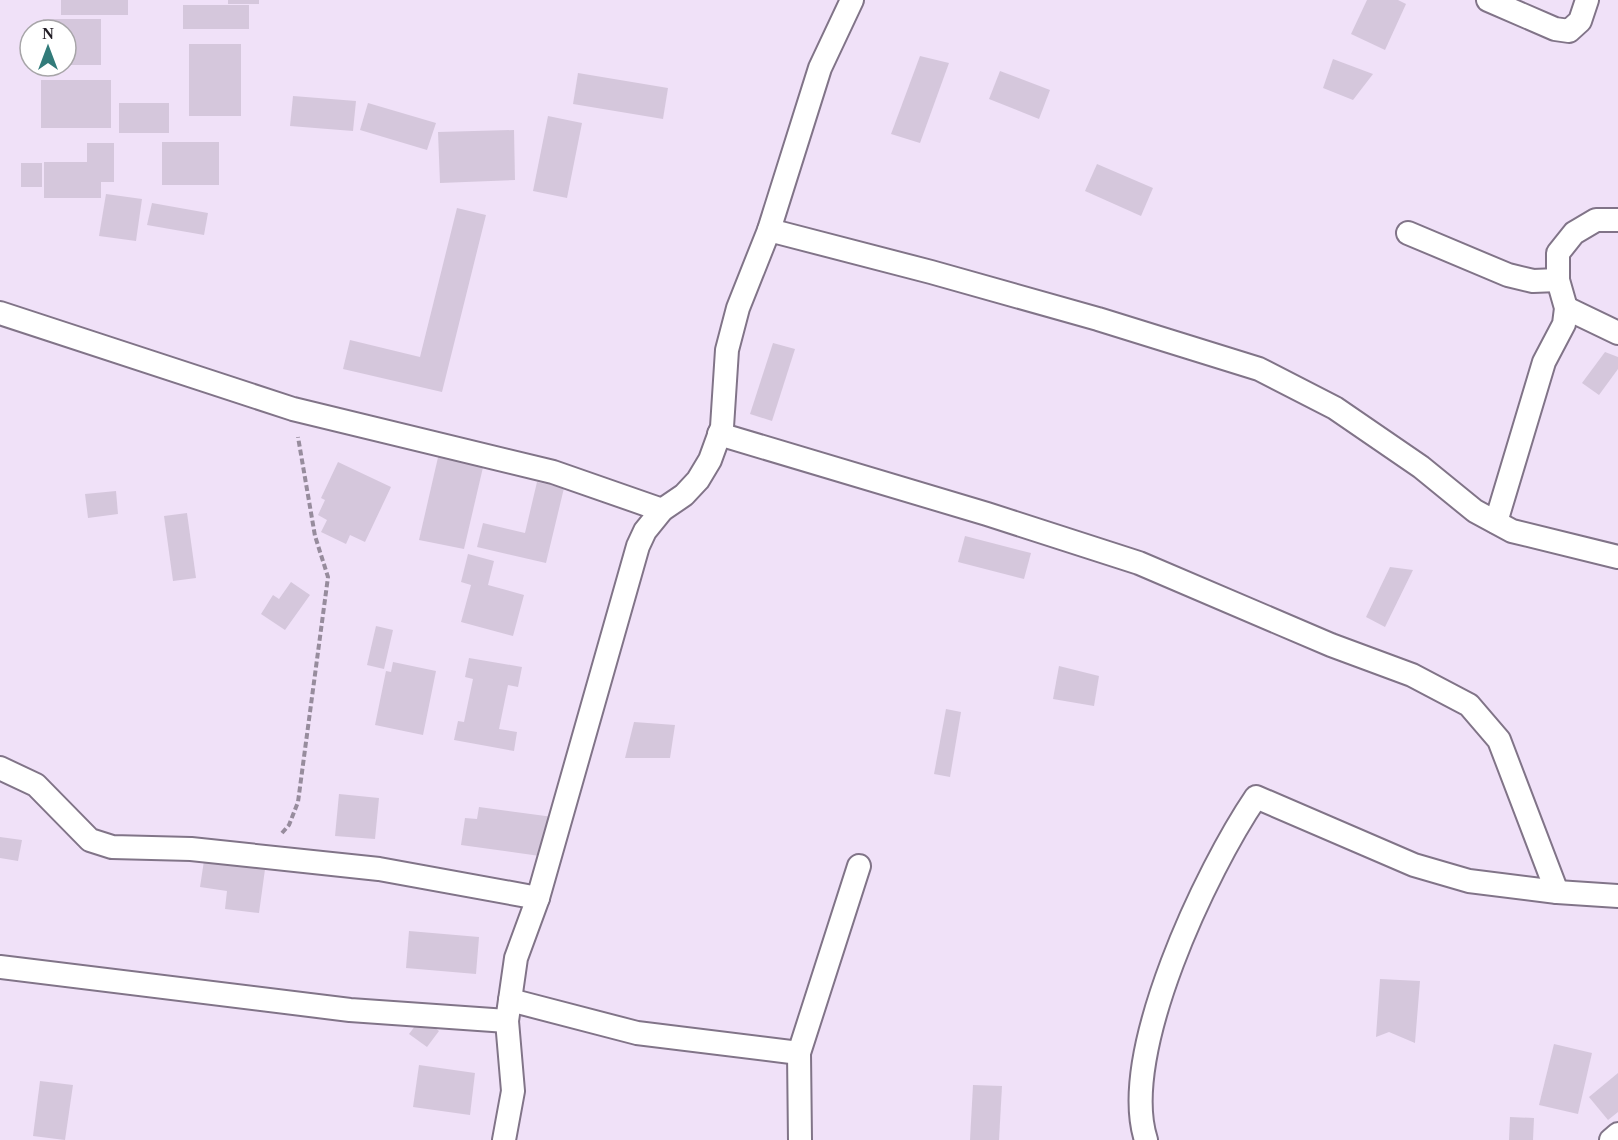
<svg xmlns="http://www.w3.org/2000/svg" width="1618" height="1140" font-family="'Times New Roman',serif">
  <style>
    .building { fill: #d5c7dc }
    .lines { fill: none; stroke-linecap: round; stroke-linejoin: round }
    .minor-casing { stroke: #817488; stroke-width: 26 }
    .path { stroke: #978c9d; stroke-width: 4; stroke-dasharray: 6 3; stroke-linecap: butt }
    .minor { stroke: #fff; stroke-width: 22 }
  </style>
  <rect width="100%" height="100%" fill="#f0e1f8"/>
  <g class="building">
    <rect x="61" y="0" width="67" height="15"/>
    <rect x="228" y="0" width="31" height="4"/>
    <polygon points="1367,0 1398,0 1406,4 1385,50 1351,34"/>
    <rect x="183" y="5" width="66" height="24"/>
    <polygon points="43,19 101,19 101,65 66,65 66,30 43,30"/>
    <rect x="189" y="44" width="52" height="72"/>
    <polygon points="920,56 949,63 920,143 891,134"/>
    <polygon points="1333,59 1373,74 1353,100 1323,88"/>
    <polygon points="1000,71 1050,90 1039,119 989,99"/>
    <polygon points="578,73 668,88 663,119 573,104"/>
    <rect x="41" y="80" width="70" height="48"/>
    <polygon points="293,96 356,101 353,131 290,126"/>
    <rect x="119" y="103" width="50" height="30"/>
    <polygon points="368,103 436,123 427,150 360,130"/>
    <polygon points="548,116 582,123 567,198 533,191"/>
    <polygon points="514,130 515,180 440,183 438,132"/>
    <rect x="162" y="142" width="57" height="43"/>
    <polygon points="87,143 114,143 114,182 101,182 101,198 44,198 44,162 87,162"/>
    <rect x="21" y="163" width="21" height="24"/>
    <polygon points="1097,164 1153,188 1141,216 1085,191"/>
    <polygon points="106,194 142,199 136,241 99,236"/>
    <polygon points="152,203 208,213 204,235 147,225"/>
    <polygon points="457,208 486,215 442,392 343,369 350,340 420,357"/>
    <polygon points="773,343 795,349 772,421 750,414"/>
    <polygon points="1605,352 1618,357 1618,369 1599,395 1582,383"/>
    <polygon points="439,453 484,463 464,549 419,540"/>
    <polygon points="338,462 391,487 365,542 350,535 346,544 321,532 327,520 318,515 325,500 321,498"/>
    <polygon points="537,482 564,488 546,563 477,547 483,523 525,533"/>
    <polygon points="116,491 118,514 88,518 85,494"/>
    <polygon points="187,513 196,578 173,581 164,516"/>
    <polygon points="965,536 1031,553 1024,579 958,562"/>
    <polygon points="468,554 494,561 488,585 524,595 513,636 461,622 471,585 461,582"/>
    <polygon points="1390,567 1413,570 1385,627 1366,617"/>
    <polygon points="291,582 310,595 285,630 261,614 273,595 279,599"/>
    <polygon points="376,626 393,630 384,669 367,665"/>
    <polygon points="469,658 522,667 518,687 508,685 499,729 517,732 514,751 454,740 458,721 464,722 473,679 465,677"/>
    <polygon points="393,662 436,671 423,735 375,725 386,671 391,672"/>
    <polygon points="1059,666 1099,676 1094,706 1053,699"/>
    <polygon points="946,709 961,712 950,777 934,774"/>
    <polygon points="634,722 675,725 670,758 625,758"/>
    <polygon points="339,794 379,798 375,839 335,836"/>
    <polygon points="479,807 553,817 547,857 461,845 465,818 477,819"/>
    <polygon points="0,837 22,840 18,861 0,858"/>
    <polygon points="205,854 266,862 259,913 225,909 227,891 200,887"/>
    <polygon points="409,931 479,937 476,974 406,968"/>
    <polygon points="1380,979 1420,981 1415,1043 1389,1032 1376,1037"/>
    <polygon points="421,1018 439,1031 427,1047 409,1034"/>
    <polygon points="1554,1044 1592,1053 1578,1114 1539,1105"/>
    <polygon points="419,1065 475,1073 470,1115 413,1107"/>
    <polygon points="1618,1073 1618,1112 1608,1120 1589,1097"/>
    <polygon points="40,1081 73,1085 65,1140 33,1136"/>
    <polygon points="973,1085 1002,1086 999,1140 970,1140"/>
    <polygon points="1510,1117 1534,1118 1533,1140 1509,1140"/>
  </g>
  <g class="lines">
    <g class="minor-casing">
      <g id="minor">
        <polyline points="1488,0 1555,29 1569,31 1580,21 1587,0"/>
        <polyline points="769,230 931,272 1098,319 1259,369 1335,408 1421,467 1475,511 1512,531 1618,557"/>
        <polyline points="1408,233 1508,275 1533,281 1558,280"/>
        <polyline points="1566,308 1618,333"/>
        <polyline points="0,313 293,409 553,472 662,510"/>
        <polyline points="719,434 987,514 1139,563 1331,645 1412,675 1469,705 1499,740 1557,892"/>
        <polyline points="1496,522 1544,362 1564,324 1566,308 1558,280 1558,253 1574,233 1596,220 1618,220"/>
        <polyline points="0,768 36,785 90,840 112,847 191,849 379,869 538,898"/>
        <polyline points="0,967 350,1010 507,1021"/>
        <polyline points="510,1000 637,1033 799,1053"/>
        <polyline points="504,1140 513,1091 507,1021 516,958 538,898 638,546 645,531 662,510 684,495 698,480 710,460 722,427 727,350 738,308 769,230 820,68 852,0"/>
        <polyline points="800,1140 799,1053 859,866"/>
        <path d="M1146,1140c-28,-86 61,-271 110,-343l158,68 55,16 88,11 61,4"/>
        <polyline points="1611,1140 1618,1134"/>
      </g>
    </g>
    <polyline class="path" points="282,833 289,825 298,802 328,577 315,536 298,437"/>
    <use href="#minor" class="minor"/>
  </g>
  <g transform="translate(48 48)"><circle r="28" fill="#ffffff" stroke="#a7a5a8" stroke-width="1.5"/>
  <path d="M0-4.5L10 22L0 15L-10 22Z" fill="#327b7a"/>
  <text y="-9" font-size="16" font-weight="bold" text-anchor="middle" fill="#231e26">N</text>
  </g>
</svg>
